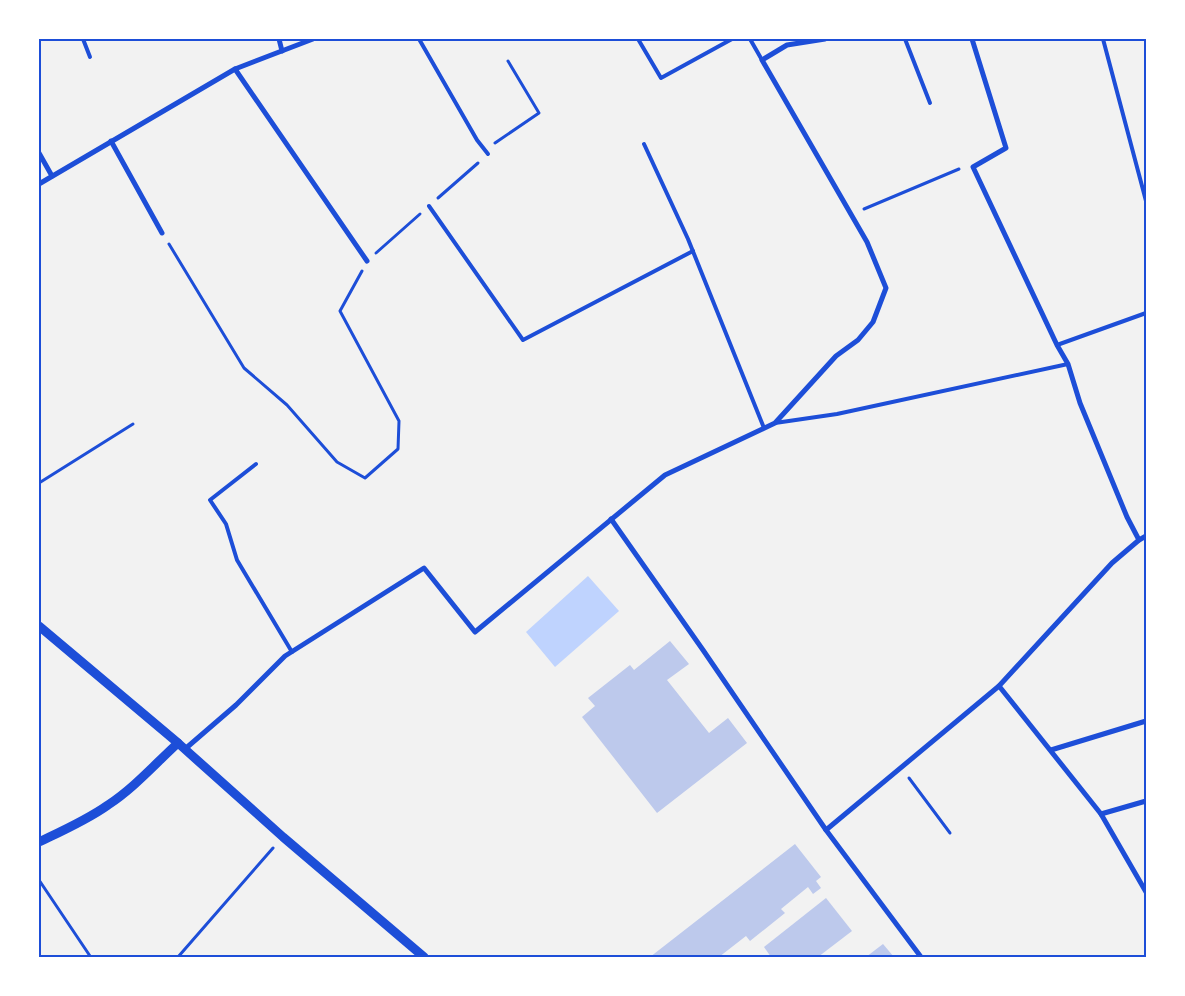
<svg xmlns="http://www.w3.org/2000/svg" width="1185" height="996" font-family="'Noto Serif',serif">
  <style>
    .water { fill: #bfd3fe }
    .building { fill: #bdc9ec }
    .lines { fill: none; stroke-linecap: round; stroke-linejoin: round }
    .path { stroke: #1d4ed8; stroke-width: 3 }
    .service { stroke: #1d4ed8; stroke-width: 4 }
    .minor { stroke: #1d4ed8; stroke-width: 5 }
    .tertiary { stroke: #1d4ed8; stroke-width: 9 }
    .neatline { fill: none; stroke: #1d4ed8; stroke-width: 2 }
  </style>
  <rect width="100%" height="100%" fill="#f2f2f2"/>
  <polygon class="water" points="588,576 619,611 555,667 526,632"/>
  <g class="building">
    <polygon points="670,641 689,664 667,680 709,733 728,718 747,743 657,813 582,717 595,706 588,698 630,665 634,670"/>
    <polygon points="795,844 821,877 816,881 821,888 813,894 808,887 781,909 785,913 750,941 746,936 719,957 650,957"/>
    <polygon points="826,898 852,931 818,957 771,957 764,947"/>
    <polygon points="883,944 894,957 866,957"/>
  </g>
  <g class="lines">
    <g class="path">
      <polyline points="495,143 539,113 508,61"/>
      <polyline points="438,198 478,163"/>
      <polyline points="864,209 959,169"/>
      <polyline points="169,244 244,368 287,405 337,462 365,478 398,449 399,421 340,311 362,271"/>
      <polyline points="376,253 420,214"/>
      <polyline points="39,483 133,424"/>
      <polyline points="909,778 950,833"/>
      <polyline points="39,880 90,956"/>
      <polyline points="178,957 273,848"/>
    </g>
    <g class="service">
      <polyline points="83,39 90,57"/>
      <polyline points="419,39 477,140 488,154"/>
      <polyline points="638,39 661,78 732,39"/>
      <polyline points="750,39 762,60"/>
      <polyline points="905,39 930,103"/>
      <polyline points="1103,39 1146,201"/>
      <polyline points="644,144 688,239 764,428"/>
      <polyline points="429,206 523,340 693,251"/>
      <polyline points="1057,345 1146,313"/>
      <polyline points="775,423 837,414 1068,364"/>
      <polyline points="256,464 210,500 226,524 237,560 292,652"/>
    </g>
    <g class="minor">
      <polyline points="279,39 282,51"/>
      <polyline points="972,39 1006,148 973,167 1057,345 1068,364 1080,403 1127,517 1139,540"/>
      <polyline points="235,69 367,261"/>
      <polyline points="111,141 162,233"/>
      <polyline points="39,153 52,176"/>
      <polyline points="39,184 235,69 313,39"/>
      <polyline points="611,519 703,650 826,830 921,957"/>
      <polyline points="999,686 1101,814 1146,892"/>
      <polyline points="185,749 236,705 285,656 424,568 475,632 665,475 775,423 836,356 858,340 873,322 886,288 867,242 762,60 787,45 825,39"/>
      <polyline points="1051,750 1146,721"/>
      <polyline points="1101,814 1146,801"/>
      <polyline points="826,830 999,686 1112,563 1139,540 1146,536"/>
    </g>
    <g class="tertiary">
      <polyline points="39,626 178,743 283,837 424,957"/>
      <path d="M39,842c23,-11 48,-22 69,-37 26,-17 47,-41 70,-62"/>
    </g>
  </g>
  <rect width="1185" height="996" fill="none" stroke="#ffffff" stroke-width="80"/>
  <rect x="40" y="40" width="1105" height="916" class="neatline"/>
</svg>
